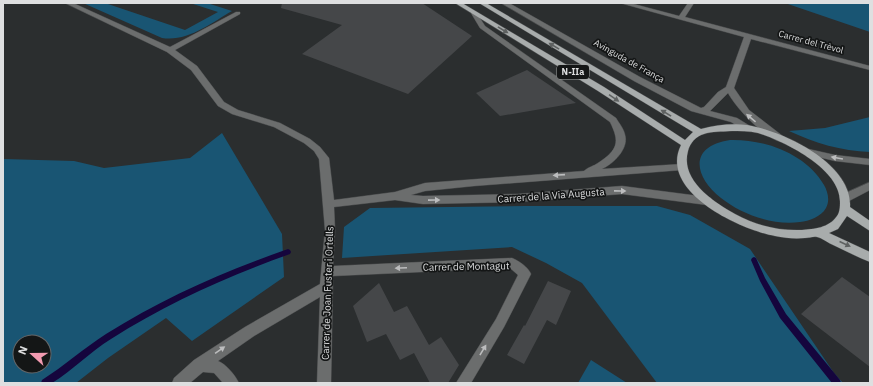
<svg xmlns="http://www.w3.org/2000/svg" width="873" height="386" font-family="'IBM Plex Sans',sans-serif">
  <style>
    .green { fill: #195573; fill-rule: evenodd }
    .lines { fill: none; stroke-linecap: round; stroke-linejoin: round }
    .stream { fill: #15053d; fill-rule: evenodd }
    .building { fill: #454749 }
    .minor-casing { stroke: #484a4b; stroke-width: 1 }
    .major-casing { stroke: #484a4b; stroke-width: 1 }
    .minor { fill: #6b6d6d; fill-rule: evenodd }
    .major { fill: #a8acac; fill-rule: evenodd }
    .oneway { fill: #5e6161 }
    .oneway2 { fill: #bcbdbe }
    .labels { text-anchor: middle; stroke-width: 3.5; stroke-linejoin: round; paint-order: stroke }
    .far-street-label { font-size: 9px; fill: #dedfe0; stroke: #141616 }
    .shield { fill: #141616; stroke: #a1a3a3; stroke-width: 1 }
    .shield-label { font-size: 9px; font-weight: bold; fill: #dedfe0 }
    .street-label { font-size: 10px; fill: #dedfe0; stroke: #141616 }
  </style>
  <rect width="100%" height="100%" fill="#2b2e2f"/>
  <g class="green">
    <path d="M83,3h22l80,27 33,-18 -28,-9h17l25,8c-21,12 -44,31 -70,27z"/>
    <polygon points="785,3 870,3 870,32"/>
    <path d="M870,117v35c-29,-1 -55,-9 -81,-21l36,-3z"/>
    <path d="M222,133l60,101 2,43 -92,64 -26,-23 -58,40 -32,25h-73v-224l71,2 30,7 86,-10zM20,342h24v24h-24z"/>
    <path d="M730,140c35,-1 76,14 94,45 4,7 6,16 2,23 -5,9 -17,13 -26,14 -27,4 -59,-8 -79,-24 -28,-22 -32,-52 9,-58z"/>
    <polygon points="525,206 657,206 690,215 750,249 834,373 843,383 657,383 582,283 546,263 512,247 342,258 344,227 370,208"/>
    <polygon points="591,360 627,383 578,383"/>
  </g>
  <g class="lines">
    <g class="stream">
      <path d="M288,249l2,1 1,2 -1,2c-62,22 -123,49 -179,85 -21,13 -38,31 -59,44h-11l1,-3c22,-14 42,-32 64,-46 57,-36 119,-63 182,-85z"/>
      <polygon points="754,257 756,258 765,278 786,314 840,380 841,383 832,383 780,318 760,281 751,260 752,258"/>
    </g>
  </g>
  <g class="building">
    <polygon points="282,3 422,3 472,36 408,94 302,54 342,25 281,8"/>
    <polygon points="527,70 576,103 500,116 476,93"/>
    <polygon points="842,277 870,297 870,367 801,314"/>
    <polygon points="548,281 571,291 556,325 547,320 524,364 507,355 524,325 525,326"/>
    <polygon points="379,283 394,312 407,306 429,345 441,337 459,365 448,383 430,383 414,353 400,360 386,334 367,342 353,306"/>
  </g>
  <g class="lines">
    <g class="minor-casing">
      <g id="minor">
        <path d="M65,3h8l97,44 66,-35h4v2l-65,36 22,16 27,36 14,8 42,13 30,16 10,8 9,11 5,42 61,-8 30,-9 159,-12c4,-4 10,-5 14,-8 20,-13 22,-21 12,-41l-130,-94 -9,-15 5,-1 9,14 131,92c3,5 8,11 9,17 4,14 -12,29 -23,34l80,-5 5,3 -5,3 -208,16 -49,5 -14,4 12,1 95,-2 104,-8 85,11 4,1 1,3 -1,3 -4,1 -85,-11 -104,8 -95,2 -28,-4 -61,7 1,23 -2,36 179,-8c7,3 16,9 19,16l-27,53 -33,56h-15l40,-64 22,-44 -8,-7 -177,8 -2,107h-14l3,-86 -66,39 -36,25c8,3 17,14 21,22h-16l-9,-10 -11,-1 -13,11h-18l2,-5 20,-18 51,-33 75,-43 5,-54 -6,-71 -5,-8 -10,-8 -30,-16 -42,-13 -14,-8 -27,-36 -24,-18z"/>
        <path d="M501,3h8l131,74 61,31 3,-1 14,-15 8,-5 18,-50 -124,-34h10l49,13 9,-13h6l-9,14 185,49v4l-119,-31 -17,49 15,22 35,27 1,2 -1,2 -3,1c-18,-5 -44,-33 -53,-49l-18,18 27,7 13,8 1,2 -1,2h-6l-13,-8 -40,-11 -57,-30z"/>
        <polygon points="804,148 835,155 870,159 870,165 835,161 801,153 799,151 801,149"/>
        <polygon points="870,182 870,190 849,201 841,201 840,198 841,195"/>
      </g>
    </g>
    <g class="major-casing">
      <path id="major" d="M455,3h7l142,84 81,53 8,-8 -214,-129h7l215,126c14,-4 32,-6 46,-4 37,6 106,39 103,82l20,14v10l-23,-15 -9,13 -9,4 41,19v10c-13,-5 -26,-12 -39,-18 -4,-2 -9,-6 -14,-7 -3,-1 -8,1 -12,1 -10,1 -20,0 -30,-2 -34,-6 -117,-44 -94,-91l-83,-54zM731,131c9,0 18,0 27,2 26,8 83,36 82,69 0,4 0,10 -3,14 -8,12 -23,13 -35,14 -24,1 -47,-5 -67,-16 -22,-12 -55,-34 -47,-63 2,-8 8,-15 16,-17 8,-3 18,-2 27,-3z"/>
    </g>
    <use href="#minor" class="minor"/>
    <use href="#major" class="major"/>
  </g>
  <defs><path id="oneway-solid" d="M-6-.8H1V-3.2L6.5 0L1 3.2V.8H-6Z"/></defs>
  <g class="oneway">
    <use href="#oneway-solid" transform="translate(503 30) rotate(31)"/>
    <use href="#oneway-solid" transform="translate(554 46) rotate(-149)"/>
    <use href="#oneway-solid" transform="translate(614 98) rotate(34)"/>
    <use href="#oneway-solid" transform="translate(666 113) rotate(-149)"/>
    <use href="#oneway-solid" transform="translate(845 244) rotate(25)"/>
  </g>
  <g class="oneway2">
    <use href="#oneway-solid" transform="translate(751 118) rotate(-140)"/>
    <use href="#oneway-solid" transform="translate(837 158) rotate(-170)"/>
    <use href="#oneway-solid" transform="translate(559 175) rotate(176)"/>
    <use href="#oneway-solid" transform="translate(620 191) rotate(1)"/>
    <use href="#oneway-solid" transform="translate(434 200) rotate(-1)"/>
    <use href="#oneway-solid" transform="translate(401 268) rotate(177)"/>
    <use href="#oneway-solid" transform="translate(220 350) rotate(-35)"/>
    <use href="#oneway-solid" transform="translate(483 350) rotate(-59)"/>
  </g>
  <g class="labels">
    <g class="far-street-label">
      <text transform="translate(811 42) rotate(15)" y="3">Carrer del Trèvol</text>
      <text transform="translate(629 61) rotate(29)" y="3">Avinguda de França</text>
    </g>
    <rect class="shield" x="557" y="65" width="32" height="14" rx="3"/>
    <g class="shield-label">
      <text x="573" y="75">N-IIa</text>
    </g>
    <g class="street-label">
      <text transform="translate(551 195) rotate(-4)" y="4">Carrer de la Via Augusta</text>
      <text transform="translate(466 266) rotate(-1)" y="4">Carrer de Montagut</text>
      <text transform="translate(327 293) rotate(-88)" y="4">Carrer de Joan Fuster i Ortells</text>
    </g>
  </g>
  <rect width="873" height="386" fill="none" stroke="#dedfe0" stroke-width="8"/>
  <g transform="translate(32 354) rotate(291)"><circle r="19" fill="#141616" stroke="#656667"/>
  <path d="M0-3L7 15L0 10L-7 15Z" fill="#f29ab0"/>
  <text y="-6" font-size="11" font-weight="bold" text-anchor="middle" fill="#dedfe0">N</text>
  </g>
</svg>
